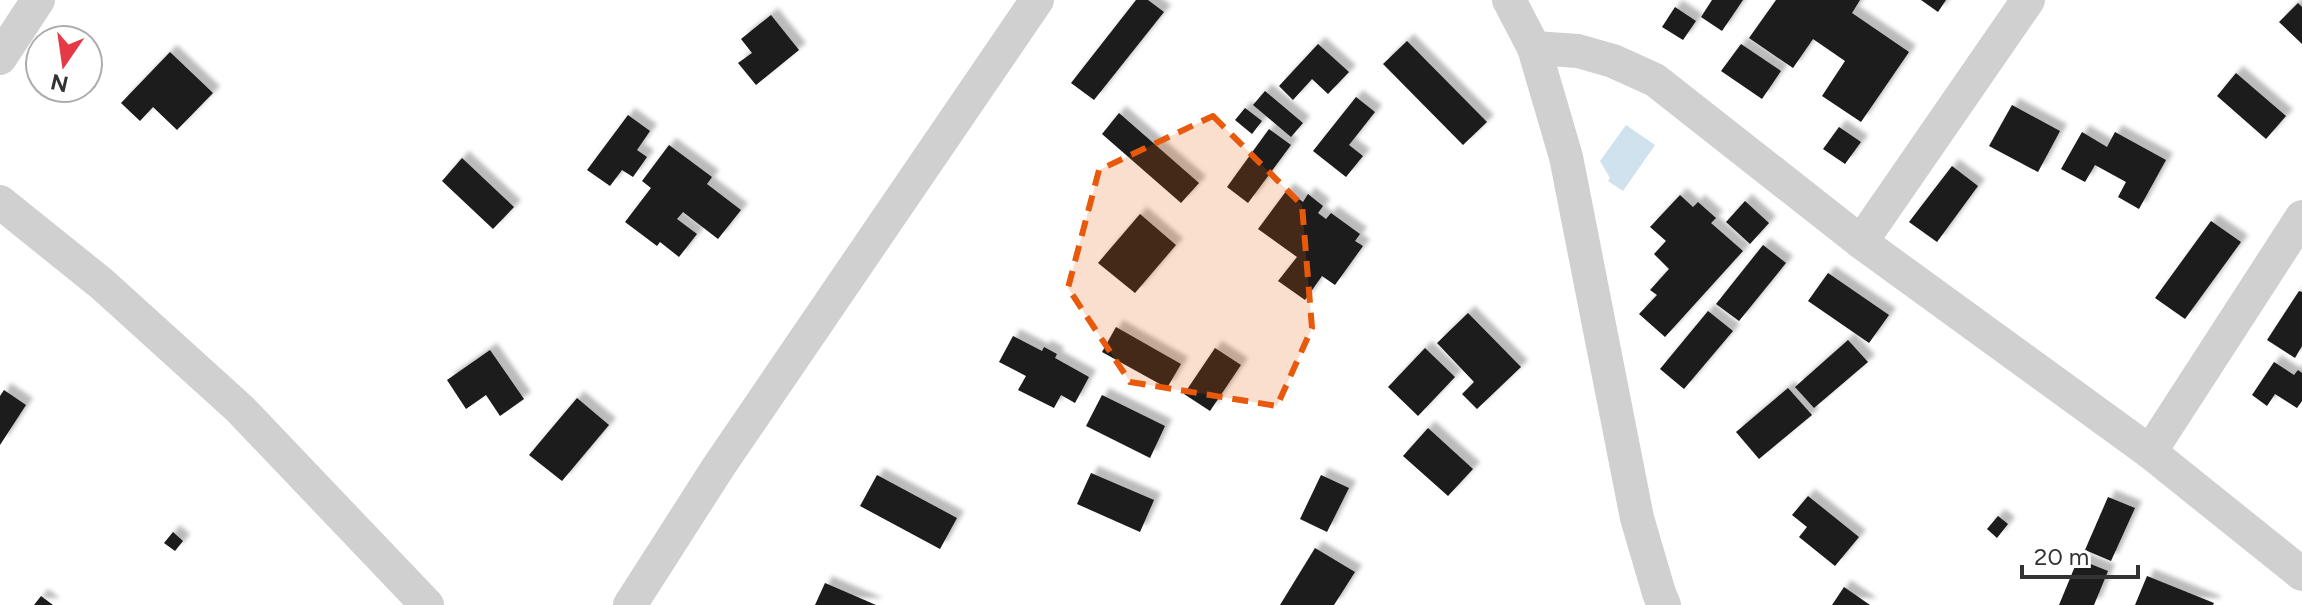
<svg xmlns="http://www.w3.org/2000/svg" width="2302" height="605" font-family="Figtree,sans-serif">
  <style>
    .water { fill: #cfe2ee }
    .building { fill: #1a1a1a; filter: url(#shadow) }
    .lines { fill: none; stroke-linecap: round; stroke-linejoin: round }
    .minor { stroke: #d0d0d0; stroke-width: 34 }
    .marked { fill: #e8590c; fill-opacity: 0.2; stroke: #e8590c; stroke-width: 6; stroke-dasharray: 16 10; stroke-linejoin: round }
  </style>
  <defs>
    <filter id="shadow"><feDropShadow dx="7" dy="-7" stdDeviation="2" flood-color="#0004"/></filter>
  </defs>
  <rect width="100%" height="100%" fill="#fff"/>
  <polygon class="water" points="1626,125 1655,145 1623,191 1608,181 1610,178 1600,161"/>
  <g class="building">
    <polygon points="1136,0 1148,0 1164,12 1094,100 1071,83"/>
    <polygon points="1712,0 1743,0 1722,31 1701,17"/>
    <polygon points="1776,0 1860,0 1852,13 1909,52 1861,122 1822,96 1845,61 1813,39 1793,68 1749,38"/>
    <polygon points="1921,0 1946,0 1938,12"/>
    <polygon points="2298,3 2302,7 2302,44 2279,22"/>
    <polygon points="1675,7 1696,21 1683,40 1662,27"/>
    <polygon points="771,15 799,50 756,85 738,63 752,53 741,39"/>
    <polygon points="1407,41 1487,122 1463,145 1383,64"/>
    <polygon points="1318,44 1349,72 1328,94 1312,79 1293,100 1279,86"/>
    <polygon points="1741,44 1781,71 1762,99 1721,71"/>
    <polygon points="170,52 213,93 177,130 153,107 140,121 121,103"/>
    <polygon points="2236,73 2286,116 2266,139 2217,96"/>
    <polygon points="1265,91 1303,123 1291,137 1253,105"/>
    <polygon points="1356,97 1375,112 1349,145 1363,156 1346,177 1313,151"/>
    <polygon points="2012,105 2060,131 2038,172 1989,146"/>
    <polygon points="1245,108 1262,121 1252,134 1235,120"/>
    <polygon points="1119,113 1199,183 1181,203 1102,134"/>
    <polygon points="628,115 650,131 637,150 647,157 633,177 622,170 610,186 587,170"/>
    <polygon points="1839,127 1861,142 1845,164 1823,149"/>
    <polygon points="1269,129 1291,145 1248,203 1227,187"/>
    <polygon points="2082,132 2107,147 2115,132 2166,160 2139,209 2118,197 2126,182 2095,165 2085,182 2061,169"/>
    <polygon points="669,145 712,177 707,184 741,210 718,239 683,212 677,219 697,234 679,257 660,242 657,246 625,222 651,188 642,181"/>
    <polygon points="462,158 514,207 493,229 442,181"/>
    <polygon points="1952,166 1978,186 1937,242 1909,222"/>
    <polygon points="1287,190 1303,202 1308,194 1323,206 1318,213 1326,219 1331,213 1360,234 1355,241 1363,246 1335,285 1322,276 1305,300 1278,281 1297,257 1258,229"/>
    <polygon points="1680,195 1693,207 1698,202 1716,218 1711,223 1743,251 1665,337 1639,314 1657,295 1650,290 1669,269 1654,254 1666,241 1650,227"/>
    <polygon points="1745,201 1769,223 1750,244 1726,222"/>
    <polygon points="1140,214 1176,245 1135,293 1098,263"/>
    <polygon points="2211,221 2241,242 2185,319 2155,298"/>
    <polygon points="1763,245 1786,263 1739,321 1716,304"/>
    <polygon points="1828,273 1889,315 1869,343 1808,301"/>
    <polygon points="2299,291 2302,292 2302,346 2295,358 2267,340"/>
    <polygon points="1708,311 1733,331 1684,389 1660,369"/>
    <polygon points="1468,313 1521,367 1477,409 1462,394 1474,382 1437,343"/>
    <polygon points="1116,327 1181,364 1167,388 1102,352"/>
    <polygon points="1013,336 1042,351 1044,347 1057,354 1055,358 1089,377 1075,403 1061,395 1054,408 1018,390 1026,376 999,362"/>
    <polygon points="1848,340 1868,362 1814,408 1795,387"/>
    <polygon points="1215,348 1241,365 1210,411 1184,394"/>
    <polygon points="1425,348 1455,377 1418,416 1388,387"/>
    <polygon points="490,350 524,399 500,416 486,395 466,409 447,380"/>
    <polygon points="2274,362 2294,375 2298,370 2302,373 2302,401 2297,408 2275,394 2267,406 2252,395"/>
    <polygon points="1788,388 1812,415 1759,459 1736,432"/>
    <polygon points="4,390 26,405 0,445 0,396"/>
    <polygon points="1102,395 1165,426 1150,458 1086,426"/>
    <polygon points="577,398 609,425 562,481 529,455"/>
    <polygon points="1428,428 1473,469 1448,496 1403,456"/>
    <polygon points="1091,473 1154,500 1140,532 1077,504"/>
    <polygon points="877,475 957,518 940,549 860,506"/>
    <polygon points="1321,475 1349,488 1327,532 1300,519"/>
    <polygon points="1808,496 1859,537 1835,566 1799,537 1807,527 1792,515"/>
    <polygon points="2108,497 2135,508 2111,561 2085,550"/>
    <polygon points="1998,516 2008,524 1997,538 1987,529"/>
    <polygon points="173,532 183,541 175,551 164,543"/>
    <polygon points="1315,548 1355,572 1334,605 1280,605"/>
    <polygon points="2078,559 2108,571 2094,605 2059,605"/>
    <polygon points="2147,576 2214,603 2213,605 2135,605"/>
    <polygon points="825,583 876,605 815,605"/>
    <polygon points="1844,587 1870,605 1832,605"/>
    <polygon points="41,596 53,605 34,605"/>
  </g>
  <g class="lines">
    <g class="minor">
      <polyline points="1509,0 1534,48 1566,157 1637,518 1659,593 1664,605"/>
      <polyline points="1534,48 1578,51 1613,61 1655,80 1861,242 2150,452 2302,574"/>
      <polyline points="0,58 38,0"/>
      <polyline points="0,202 102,284 240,409 427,605"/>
      <polyline points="1861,242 2028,0"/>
      <polyline points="2150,452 2302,217"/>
      <polyline points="630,605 719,466 1037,0"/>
    </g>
  </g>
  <path class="marked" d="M1213,116l89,89 10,123 -35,78 -147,-24 -62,-94 31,-118z"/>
  <g transform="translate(64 64) rotate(193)"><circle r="38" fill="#ffffff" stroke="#adadad" stroke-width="2"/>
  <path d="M0-6L14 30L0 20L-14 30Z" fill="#e63946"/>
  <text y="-12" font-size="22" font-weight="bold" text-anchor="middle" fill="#333333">N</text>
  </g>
  <path d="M2022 565v12h116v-12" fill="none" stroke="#333333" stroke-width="4"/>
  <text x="2034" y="565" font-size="24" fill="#333333" stroke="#ffffff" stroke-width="6" paint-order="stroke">20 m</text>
</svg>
